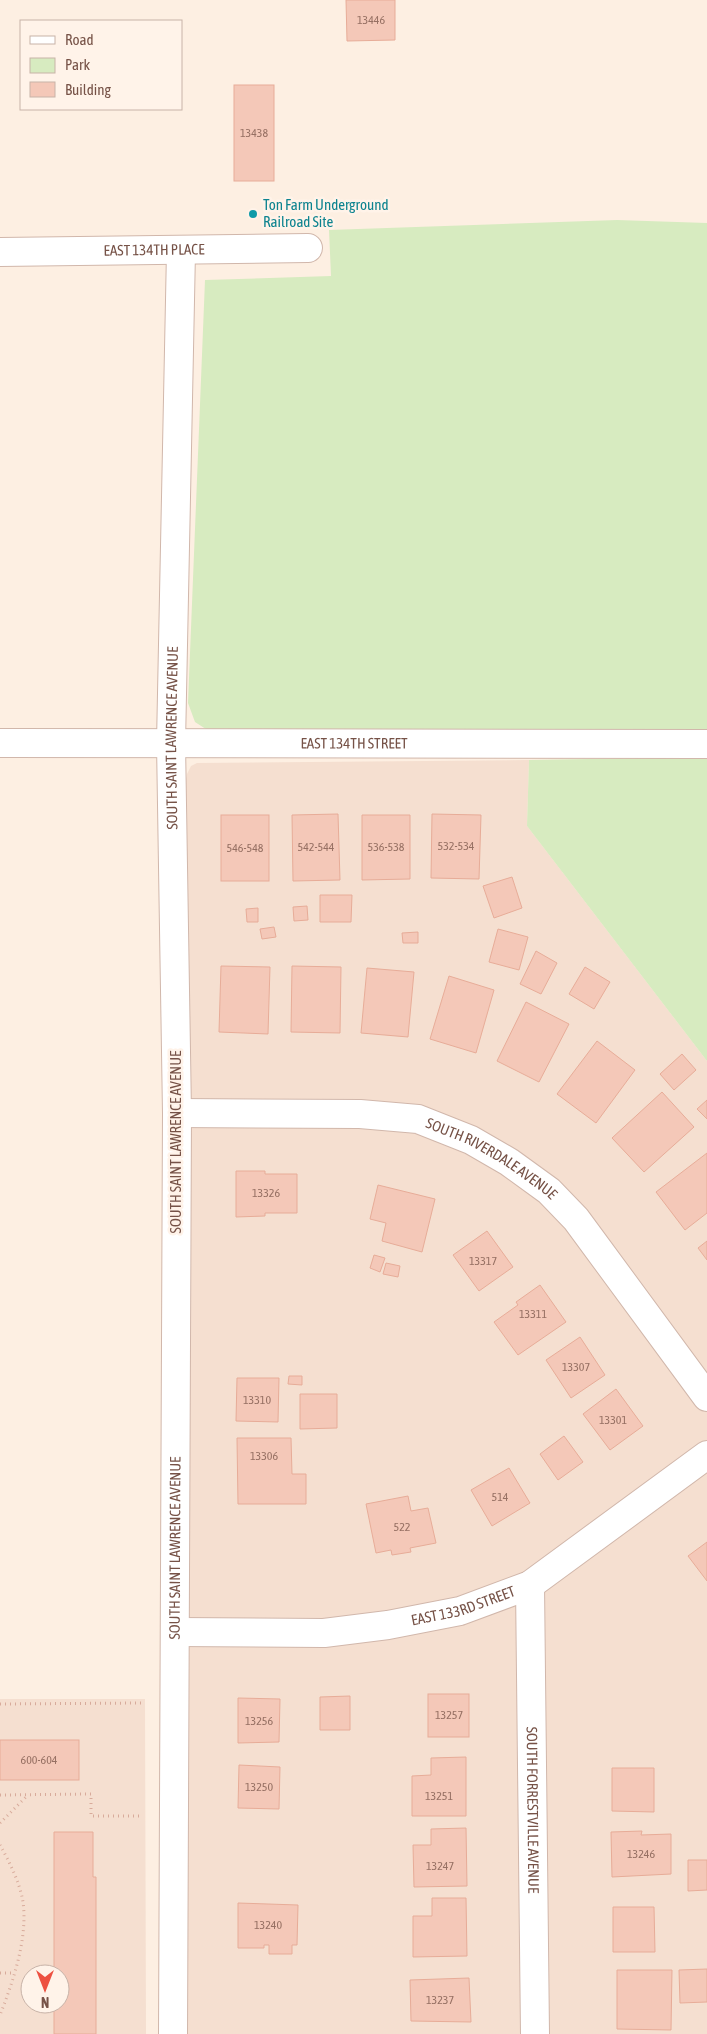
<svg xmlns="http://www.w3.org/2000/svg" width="707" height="2034" font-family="'Asap Condensed',sans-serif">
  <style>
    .residential { fill: #f5dfd0; fill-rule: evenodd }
    .green { fill: #d7ebc0 }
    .building { fill: #f4c8b8; stroke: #e7ac98 }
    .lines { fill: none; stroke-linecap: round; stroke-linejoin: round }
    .minor-casing { stroke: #d1b7ab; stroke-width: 30 }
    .path { stroke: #d8ab9b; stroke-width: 3; stroke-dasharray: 1 4; stroke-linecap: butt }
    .minor { stroke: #fff; stroke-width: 28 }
    .culture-dot { fill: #0f9aa8; stroke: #fff3e9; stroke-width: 2 }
    .labels { text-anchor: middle; stroke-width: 5; stroke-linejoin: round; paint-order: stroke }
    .number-label { font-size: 12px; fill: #967063 }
    .culture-label { font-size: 15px; fill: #0d838f; stroke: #fff3e9; text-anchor: start }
    .street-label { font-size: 15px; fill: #765247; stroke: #fff3e9 }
  </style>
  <rect width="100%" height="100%" fill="#fdefe2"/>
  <g class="residential">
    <polygon points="529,760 527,826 707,1061 707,2034 187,2034 184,791 187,774 191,766 197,763"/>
    <path d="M0,1699h145l1,335h-146zM30,1974h30v30h-30z"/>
  </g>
  <g class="green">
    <polygon points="617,220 707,223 707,736 212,733 195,722 188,703 205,280 331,276 329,230"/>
    <polygon points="707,757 707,1061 527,826 529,760"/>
  </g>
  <g class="building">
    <polygon points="346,0 395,0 395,40 347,41"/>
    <rect x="234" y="85" width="40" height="96"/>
    <polygon points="338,814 340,880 293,881 292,815"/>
    <polygon points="432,814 481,815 479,879 431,878"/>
    <rect x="221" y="815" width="48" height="66"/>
    <polygon points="362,815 410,815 410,879 362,880"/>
    <polygon points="512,877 522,908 494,918 483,886"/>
    <polygon points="320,895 352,895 351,922 320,922"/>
    <polygon points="307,906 308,920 294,921 293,907"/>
    <polygon points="258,908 258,922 247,922 246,909"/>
    <polygon points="274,927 276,937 262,939 260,929"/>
    <polygon points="498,929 528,937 519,970 489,962"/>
    <polygon points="418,932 418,943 403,943 402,933"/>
    <polygon points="536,951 557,963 541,994 520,984"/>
    <polygon points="221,966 270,967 268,1034 219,1032"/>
    <polygon points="292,966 341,967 340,1033 291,1032"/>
    <polygon points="585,967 610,982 594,1009 569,994"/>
    <polygon points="367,968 414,972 408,1037 361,1033"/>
    <polygon points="449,976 494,990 476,1053 430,1039"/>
    <polygon points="526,1002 569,1024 539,1082 497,1061"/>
    <polygon points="597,1041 635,1070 596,1123 557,1094"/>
    <polygon points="682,1054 696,1070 674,1090 660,1074"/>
    <polygon points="662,1092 694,1127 644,1172 612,1138"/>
    <polygon points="707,1100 707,1119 697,1109"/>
    <polygon points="707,1153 707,1213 685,1230 656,1192"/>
    <polygon points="236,1171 265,1171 265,1174 297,1174 297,1213 265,1213 265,1216 236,1217"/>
    <polygon points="378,1185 435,1199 422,1252 382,1241 386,1223 370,1219"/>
    <polygon points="487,1231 513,1267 479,1291 453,1255"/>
    <polygon points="707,1241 707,1260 698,1248"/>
    <polygon points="374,1255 385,1258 380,1272 370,1268"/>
    <polygon points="386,1263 400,1266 398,1277 383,1274"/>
    <polygon points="540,1285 566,1322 518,1355 494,1322 518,1305 516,1302"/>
    <polygon points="580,1337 605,1375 571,1398 546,1360"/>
    <polygon points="289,1376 302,1376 302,1385 288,1384"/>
    <polygon points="237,1378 279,1378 278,1422 236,1421"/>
    <polygon points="616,1389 643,1426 610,1450 583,1414"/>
    <polygon points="300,1394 337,1394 337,1428 300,1429"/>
    <polygon points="564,1436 583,1462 558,1480 540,1454"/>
    <polygon points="237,1438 291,1438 292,1474 306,1474 306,1504 238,1504"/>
    <polygon points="509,1468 530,1503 492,1526 471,1490"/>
    <polygon points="408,1496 411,1511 428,1508 436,1543 410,1548 411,1552 392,1555 391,1550 376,1553 366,1504"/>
    <polygon points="707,1542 707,1581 688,1556"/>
    <rect x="428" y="1694" width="41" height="43"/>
    <polygon points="350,1696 350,1730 320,1730 320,1697"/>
    <polygon points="238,1698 280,1699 279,1742 238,1743"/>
    <rect x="0" y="1740" width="79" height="40"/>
    <polygon points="466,1757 466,1816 412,1816 412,1776 431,1775 431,1758"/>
    <polygon points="239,1765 280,1767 279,1809 238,1808"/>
    <polygon points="612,1768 654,1768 654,1812 612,1811"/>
    <polygon points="466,1828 467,1886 414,1887 413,1845 431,1845 431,1829"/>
    <polygon points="642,1831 641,1835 671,1834 671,1874 612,1877 611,1832"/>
    <polygon points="54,1832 93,1832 93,1877 96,1877 96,2034 54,2034 54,2004 60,2004 60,1974 54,1974"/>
    <polygon points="688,1860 707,1860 707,1890 688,1891"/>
    <polygon points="432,1898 466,1898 467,1956 413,1957 413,1916 432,1916"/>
    <polygon points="238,1903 298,1905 297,1945 292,1945 292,1954 269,1954 269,1945 264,1945 264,1948 238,1948"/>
    <polygon points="613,1907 654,1907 655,1952 613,1952"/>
    <polygon points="707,1969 707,2002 680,2003 679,1970"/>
    <polygon points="617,1970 672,1970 671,2030 617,2029"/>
    <polygon points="469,1978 471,2022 411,2021 410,1980"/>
  </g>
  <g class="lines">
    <g class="minor-casing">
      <g id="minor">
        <path id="s1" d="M0,252l308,-4"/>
        <path id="s2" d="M0,743l707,1"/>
        <path id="s3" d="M177,1113l183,1 58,5 53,21 38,22 40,29 27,28 131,178"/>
        <path id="s4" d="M530,1585l5,449"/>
        <path id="s5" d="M176,1632l148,1 64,-8 72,-14 70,-26 177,-130"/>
        <path id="s6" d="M173,2034l4,-921 -6,-370 10,-492"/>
      </g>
    </g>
    <g class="path">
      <polyline points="0,1704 141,1703"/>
      <polyline points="0,1795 91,1794 91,1816 141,1816"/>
      <polyline points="0,1823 28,1795"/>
      <path d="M0,1845c9,16 20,38 23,57 5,36 -10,80 -23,113"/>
      <polyline points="0,1973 15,1973"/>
    </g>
    <use href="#minor" class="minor"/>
  </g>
  <circle class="culture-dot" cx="253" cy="214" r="5"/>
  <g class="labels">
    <g class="number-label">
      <text x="371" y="24">13446</text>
      <text x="254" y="137">13438</text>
      <text x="456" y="850">532-534</text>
      <text x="316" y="851">542-544</text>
      <text x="386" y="851">536-538</text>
      <text x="245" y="852">546-548</text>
      <text x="266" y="1197">13326</text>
      <text x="483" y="1265">13317</text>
      <text x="533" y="1318">13311</text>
      <text x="576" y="1371">13307</text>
      <text x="257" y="1404">13310</text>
      <text x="613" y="1424">13301</text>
      <text x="264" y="1460">13306</text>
      <text x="500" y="1501">514</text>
      <text x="402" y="1531">522</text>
      <text x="449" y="1719">13257</text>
      <text x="259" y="1725">13256</text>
      <text x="39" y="1764">600-604</text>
      <text x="259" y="1791">13250</text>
      <text x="439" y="1800">13251</text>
      <text x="641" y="1858">13246</text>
      <text x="440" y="1870">13247</text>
      <text x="268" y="1929">13240</text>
      <text x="440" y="2004">13237</text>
    </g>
    <g class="culture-label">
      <text x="263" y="210">Ton Farm Underground<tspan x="263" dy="17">Railroad Site</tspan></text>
    </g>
    <g class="street-label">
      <text dy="5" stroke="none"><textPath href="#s1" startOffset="154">EAST 134TH PLACE</textPath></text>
      <text dy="5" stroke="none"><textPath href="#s6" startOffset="1296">SOUTH SAINT LAWRENCE AVENUE</textPath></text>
      <text dy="5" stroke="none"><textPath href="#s2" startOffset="354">EAST 134TH STREET</textPath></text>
      <text transform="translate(176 1142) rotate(-90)" y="5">SOUTH SAINT LAWRENCE AVENUE</text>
      <text dy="5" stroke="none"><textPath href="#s3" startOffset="325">SOUTH RIVERDALE AVENUE</textPath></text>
      <text dy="5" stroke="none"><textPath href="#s6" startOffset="486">SOUTH SAINT LAWRENCE AVENUE</textPath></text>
      <text dy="5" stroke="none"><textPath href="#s5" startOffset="290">EAST 133RD STREET</textPath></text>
      <text dy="5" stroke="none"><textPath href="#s4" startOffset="225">SOUTH FORRESTVILLE AVENUE</textPath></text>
    </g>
  </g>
  <rect x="20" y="20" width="162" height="90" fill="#fff3e9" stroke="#c8b3a8"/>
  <rect x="30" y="36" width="25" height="8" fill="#ffffff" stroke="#c8b3a8"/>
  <text x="65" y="45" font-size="15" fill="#765247">Road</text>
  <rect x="30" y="58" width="25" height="15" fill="#d7ebc0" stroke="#c8b3a8"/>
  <text x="65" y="70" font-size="15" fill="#765247">Park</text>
  <rect x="30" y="82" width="25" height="15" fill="#f4c8b8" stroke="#c8b3a8"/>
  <text x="65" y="95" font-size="15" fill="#765247">Building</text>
  <g transform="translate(45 1989) rotate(180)"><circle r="24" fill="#fff3e9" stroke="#c8b3a8"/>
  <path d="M0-4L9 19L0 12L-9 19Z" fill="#ed5141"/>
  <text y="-8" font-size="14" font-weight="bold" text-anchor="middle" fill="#765247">N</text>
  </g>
</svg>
